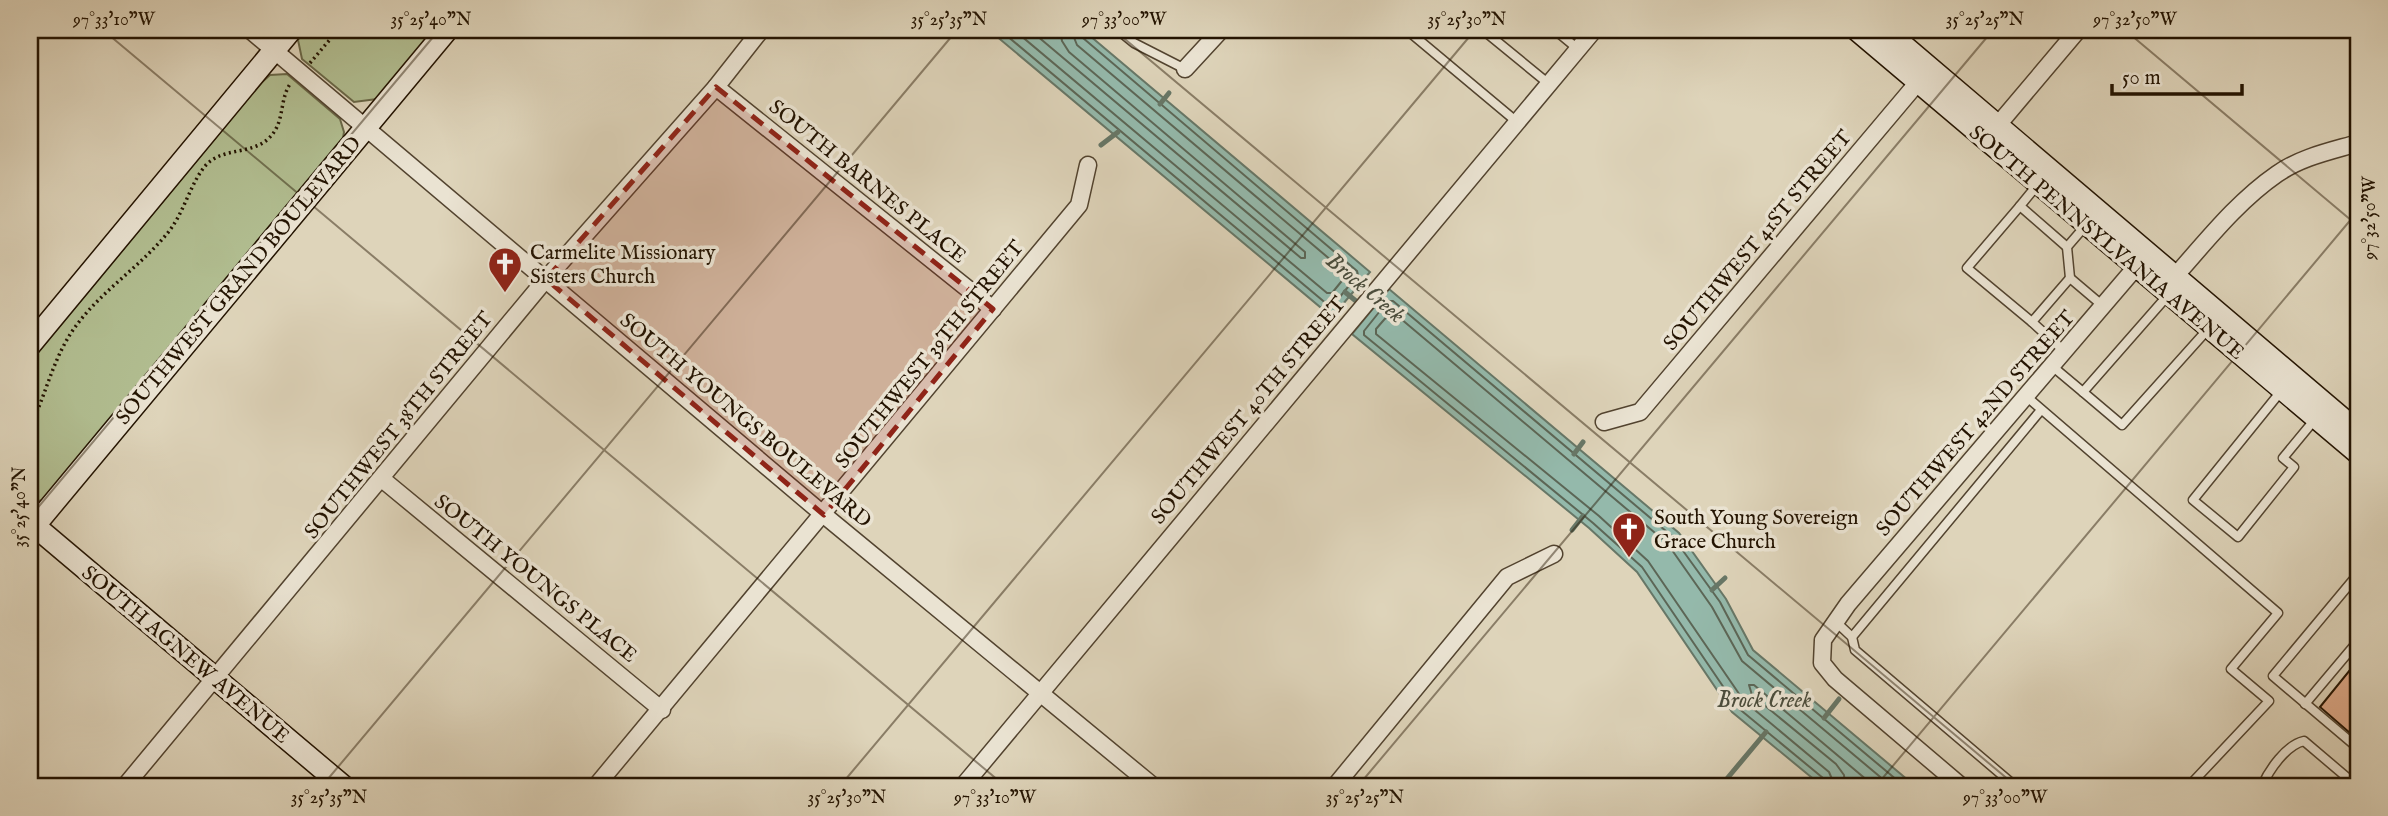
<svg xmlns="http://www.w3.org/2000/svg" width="2388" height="816" font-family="'IM FELL English',serif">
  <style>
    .green { fill: #b1bd90; stroke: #6a6848; stroke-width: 2 }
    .water { fill: #94b9ab; stroke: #677767; stroke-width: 2 }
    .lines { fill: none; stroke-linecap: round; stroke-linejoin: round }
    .shore { stroke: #5c6656; stroke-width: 2 }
    .stream { stroke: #677767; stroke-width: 5 }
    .building { fill: #dfaa89; stroke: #231301; stroke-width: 2 }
    .lane-casing { stroke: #52432f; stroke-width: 11 }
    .street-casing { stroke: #52432f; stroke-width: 19 }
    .secondary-casing { stroke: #231301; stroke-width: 24 }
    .path { stroke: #231301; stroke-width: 3.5; stroke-dasharray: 2 3.5; stroke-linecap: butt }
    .lane { stroke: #eae3d2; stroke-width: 8 }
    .street { stroke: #eae3d2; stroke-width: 16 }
    .secondary { stroke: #eae3d2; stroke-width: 21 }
    .marked { fill: #8f2418; fill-opacity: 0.2; stroke: #8f2418; stroke-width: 5; stroke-dasharray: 14 9; stroke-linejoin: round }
    .ticks { fill: none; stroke: #231301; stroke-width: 2; stroke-opacity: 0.45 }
    .labels { text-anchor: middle; stroke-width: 7; stroke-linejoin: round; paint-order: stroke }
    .street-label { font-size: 21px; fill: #231301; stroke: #eae3d2 }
    .poi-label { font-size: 21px; fill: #231301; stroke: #eae3d2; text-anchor: start }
    .water-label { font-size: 23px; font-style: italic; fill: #4b4d3c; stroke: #eae3d2 }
    .neatline { fill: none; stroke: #231301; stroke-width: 2.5 }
    .ticks-label { font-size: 18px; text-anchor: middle; fill: #231301 }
  </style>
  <rect width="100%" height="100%" fill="#ded4ba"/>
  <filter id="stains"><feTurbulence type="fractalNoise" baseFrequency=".00286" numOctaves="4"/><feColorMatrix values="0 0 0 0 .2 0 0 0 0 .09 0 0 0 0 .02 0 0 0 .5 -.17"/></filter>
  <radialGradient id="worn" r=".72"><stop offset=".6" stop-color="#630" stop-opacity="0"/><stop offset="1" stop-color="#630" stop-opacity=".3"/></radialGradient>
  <g class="green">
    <polygon points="305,30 435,30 377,99 354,102 302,59 298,40"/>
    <polygon points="287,74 340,119 344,132 342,144 47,499 30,503 30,362 261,83 270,75"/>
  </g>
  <g class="water">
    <polygon points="989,30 1083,30 1370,272 1332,317"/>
    <polygon points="1389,289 1679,533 1726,599 1753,650 1915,786 1822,786 1732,712 1637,572 1589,528 1352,334"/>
  </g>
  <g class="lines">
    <g class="shore">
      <polyline points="1000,30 1328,305 1333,305 1358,275 1357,271 1083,38 1080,30"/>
      <polyline points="1014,30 1327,293 1332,293 1345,277 1345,272 1077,45 1071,30"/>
      <polyline points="1030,30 1301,258 1305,258 1305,252 1069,52 1062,41 1060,30"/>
      <polyline points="1826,786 1823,778 1737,707 1642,567 1593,523 1364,335 1364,331 1388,301 1393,301 1673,537 1720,602 1748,655 1904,786"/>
      <polyline points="1835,786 1829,772 1744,701 1648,561 1599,516 1376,334 1376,329 1389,314 1394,313 1667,543 1712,607 1742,661 1891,786"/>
      <polyline points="1845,786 1844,775 1836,764 1752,695 1749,685 1754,685 1874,786"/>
    </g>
    <g class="stream">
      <polyline points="1160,104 1169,93"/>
      <polyline points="1101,145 1118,132"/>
      <polyline points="1345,292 1362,306"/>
      <polyline points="1574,454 1583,442"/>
      <polyline points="1572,530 1583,516"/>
      <polyline points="1712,590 1725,578"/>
      <polyline points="1824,718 1839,699"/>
      <polyline points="1725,781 1766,732"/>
    </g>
  </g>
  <polygon class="building" points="2358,660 2358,740 2320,707"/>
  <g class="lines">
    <g class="lane-casing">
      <g id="lane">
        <polyline points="1118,30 1134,43 1185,69"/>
        <polyline points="1200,30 1211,41"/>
        <polyline points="1407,30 1517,122"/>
        <polyline points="1483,30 1549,84"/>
        <polyline points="1555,30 1578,49"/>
        <polyline points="2038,184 2020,206 2067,247"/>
        <polyline points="2020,206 1967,268 2032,322"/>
        <polyline points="2070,278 2067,247 2086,225"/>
        <polyline points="2169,294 2083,392 2122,425 2209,328"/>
        <polyline points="2064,351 2032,322 2070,278 2103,306"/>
        <polyline points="2052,366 2083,392"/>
        <polyline points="2282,390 2193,500 2238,537 2294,467 2283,458 2316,418"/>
        <polyline points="2026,396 2278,613 2231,669 2269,701 2189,786"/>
        <polyline points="2358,574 2273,676 2358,748"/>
        <polyline points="1836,622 1852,637 1855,650 2015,786"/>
        <polyline points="1852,637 2041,410"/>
        <polyline points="2305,704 2358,641"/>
        <path d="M2262,786c7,-16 24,-41 42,-45l53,45"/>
      </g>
    </g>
    <g class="street-casing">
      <g id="street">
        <polyline points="250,30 824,515 1153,786"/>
        <polyline points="1185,69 1221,30"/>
        <polyline points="716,87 993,309"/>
        <polyline points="1997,126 2078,30"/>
        <polyline points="1604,422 1640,412 1924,75"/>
        <polyline points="382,479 662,710"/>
        <polyline points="125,786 546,279 716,87 761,30"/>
        <polyline points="596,786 1079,205 1088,165"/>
        <polyline points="963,786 1594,30"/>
        <polyline points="1335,786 1507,577 1554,554"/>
        <path d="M1961,786l-126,-107 -13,-16 1,-23 25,-36 288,-337 41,7c31,-35 61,-73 100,-100 24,-17 54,-23 81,-31"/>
      </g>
    </g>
    <g class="secondary-casing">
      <g id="secondary">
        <polyline points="1857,30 2358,453"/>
        <polyline points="1885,30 2358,432"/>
        <polyline points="30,345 291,30"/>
        <polyline points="30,522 343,786"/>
        <polyline points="30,531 447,30"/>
      </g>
    </g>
    <g class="path">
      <polyline points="310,63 338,30"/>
      <path d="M30,427c16,-32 22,-66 43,-97 27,-39 68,-63 97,-100 15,-20 21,-48 36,-65 17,-18 46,-10 63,-27 16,-15 10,-37 21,-54"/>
      <polyline points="30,472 30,494"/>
    </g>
    <use href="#lane" class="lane"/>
    <use href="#street" class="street"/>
    <use href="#secondary" class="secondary"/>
  </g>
  <path class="marked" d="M716,87l277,222 -169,206 -278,-236z"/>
  <path class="ticks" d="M103,30l902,756M1114,30l902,756M2125,30l233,196M30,517l409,-487M322,786l635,-756M840,786l635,-756M1358,786l635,-756M1876,786l482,-575"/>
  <defs>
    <g id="church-pin" transform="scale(1.75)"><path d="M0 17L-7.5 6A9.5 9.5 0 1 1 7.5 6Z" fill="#8f2418" stroke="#eae3d2"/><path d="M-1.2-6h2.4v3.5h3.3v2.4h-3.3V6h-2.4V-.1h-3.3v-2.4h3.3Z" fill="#fff"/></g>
  </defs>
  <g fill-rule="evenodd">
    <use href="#church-pin" x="505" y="264"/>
    <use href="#church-pin" x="1629" y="529"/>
  </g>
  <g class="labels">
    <g class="street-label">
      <text transform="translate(868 181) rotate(39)" y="7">SOUTH BARNES PLACE</text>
      <text transform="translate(1757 240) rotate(-50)" y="7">SOUTHWEST 41ST STREET</text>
      <text transform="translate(2107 242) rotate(40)" y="7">SOUTH PENNSYLVANIA AVENUE</text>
      <text transform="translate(238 280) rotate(-50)" y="7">SOUTHWEST GRAND BOULEVARD</text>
      <text transform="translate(929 354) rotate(-51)" y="7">SOUTHWEST 39TH STREET</text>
      <text transform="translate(1248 410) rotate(-50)" y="7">SOUTHWEST 40TH STREET</text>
      <text transform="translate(746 420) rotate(40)" y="7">SOUTH YOUNGS BOULEVARD</text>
      <text transform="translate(1975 423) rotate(-49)" y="7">SOUTHWEST 42ND STREET</text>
      <text transform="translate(398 425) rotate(-51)" y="7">SOUTHWEST 38TH STREET</text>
      <text transform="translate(536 578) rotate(39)" y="7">SOUTH YOUNGS PLACE</text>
      <text transform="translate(186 654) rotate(40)" y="7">SOUTH AGNEW AVENUE</text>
    </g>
    <g class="poi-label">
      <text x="530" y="259">Carmelite Missionary<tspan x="530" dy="24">Sisters Church</tspan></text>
      <text x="1654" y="524">South Young Sovereign<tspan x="1654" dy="24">Grace Church</tspan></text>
    </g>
    <g class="water-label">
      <text transform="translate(1366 287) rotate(40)" y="8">Brock Creek</text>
      <text x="1764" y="707">Brock Creek</text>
    </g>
  </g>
  <rect width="2388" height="816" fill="none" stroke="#ded4ba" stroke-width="77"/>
  <path d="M2112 84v10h130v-10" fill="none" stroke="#231301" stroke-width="3.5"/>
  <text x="2122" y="84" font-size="21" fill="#231301" stroke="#eae3d2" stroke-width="5" paint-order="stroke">50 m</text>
  <rect x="38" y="38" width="2312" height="740" class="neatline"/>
  <g class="ticks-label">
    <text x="114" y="25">97°33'10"W</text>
    <text x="431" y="25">35°25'40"N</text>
    <text x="949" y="25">35°25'35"N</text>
    <text x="1124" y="25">97°33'00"W</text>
    <text x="1467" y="25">35°25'30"N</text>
    <text x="1985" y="25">35°25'25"N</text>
    <text x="2135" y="25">97°32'50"W</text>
    <text transform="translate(2369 218) rotate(-90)" y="6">97°32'50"W</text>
    <text transform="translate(19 507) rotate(-90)" y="6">35°25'40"N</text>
    <text x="329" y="803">35°25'35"N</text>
    <text x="847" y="803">35°25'30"N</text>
    <text x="995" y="803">97°33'10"W</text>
    <text x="1365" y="803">35°25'25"N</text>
    <text x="2005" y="803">97°33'00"W</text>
  </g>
  <rect width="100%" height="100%" filter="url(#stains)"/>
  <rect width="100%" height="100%" fill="url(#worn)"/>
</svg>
